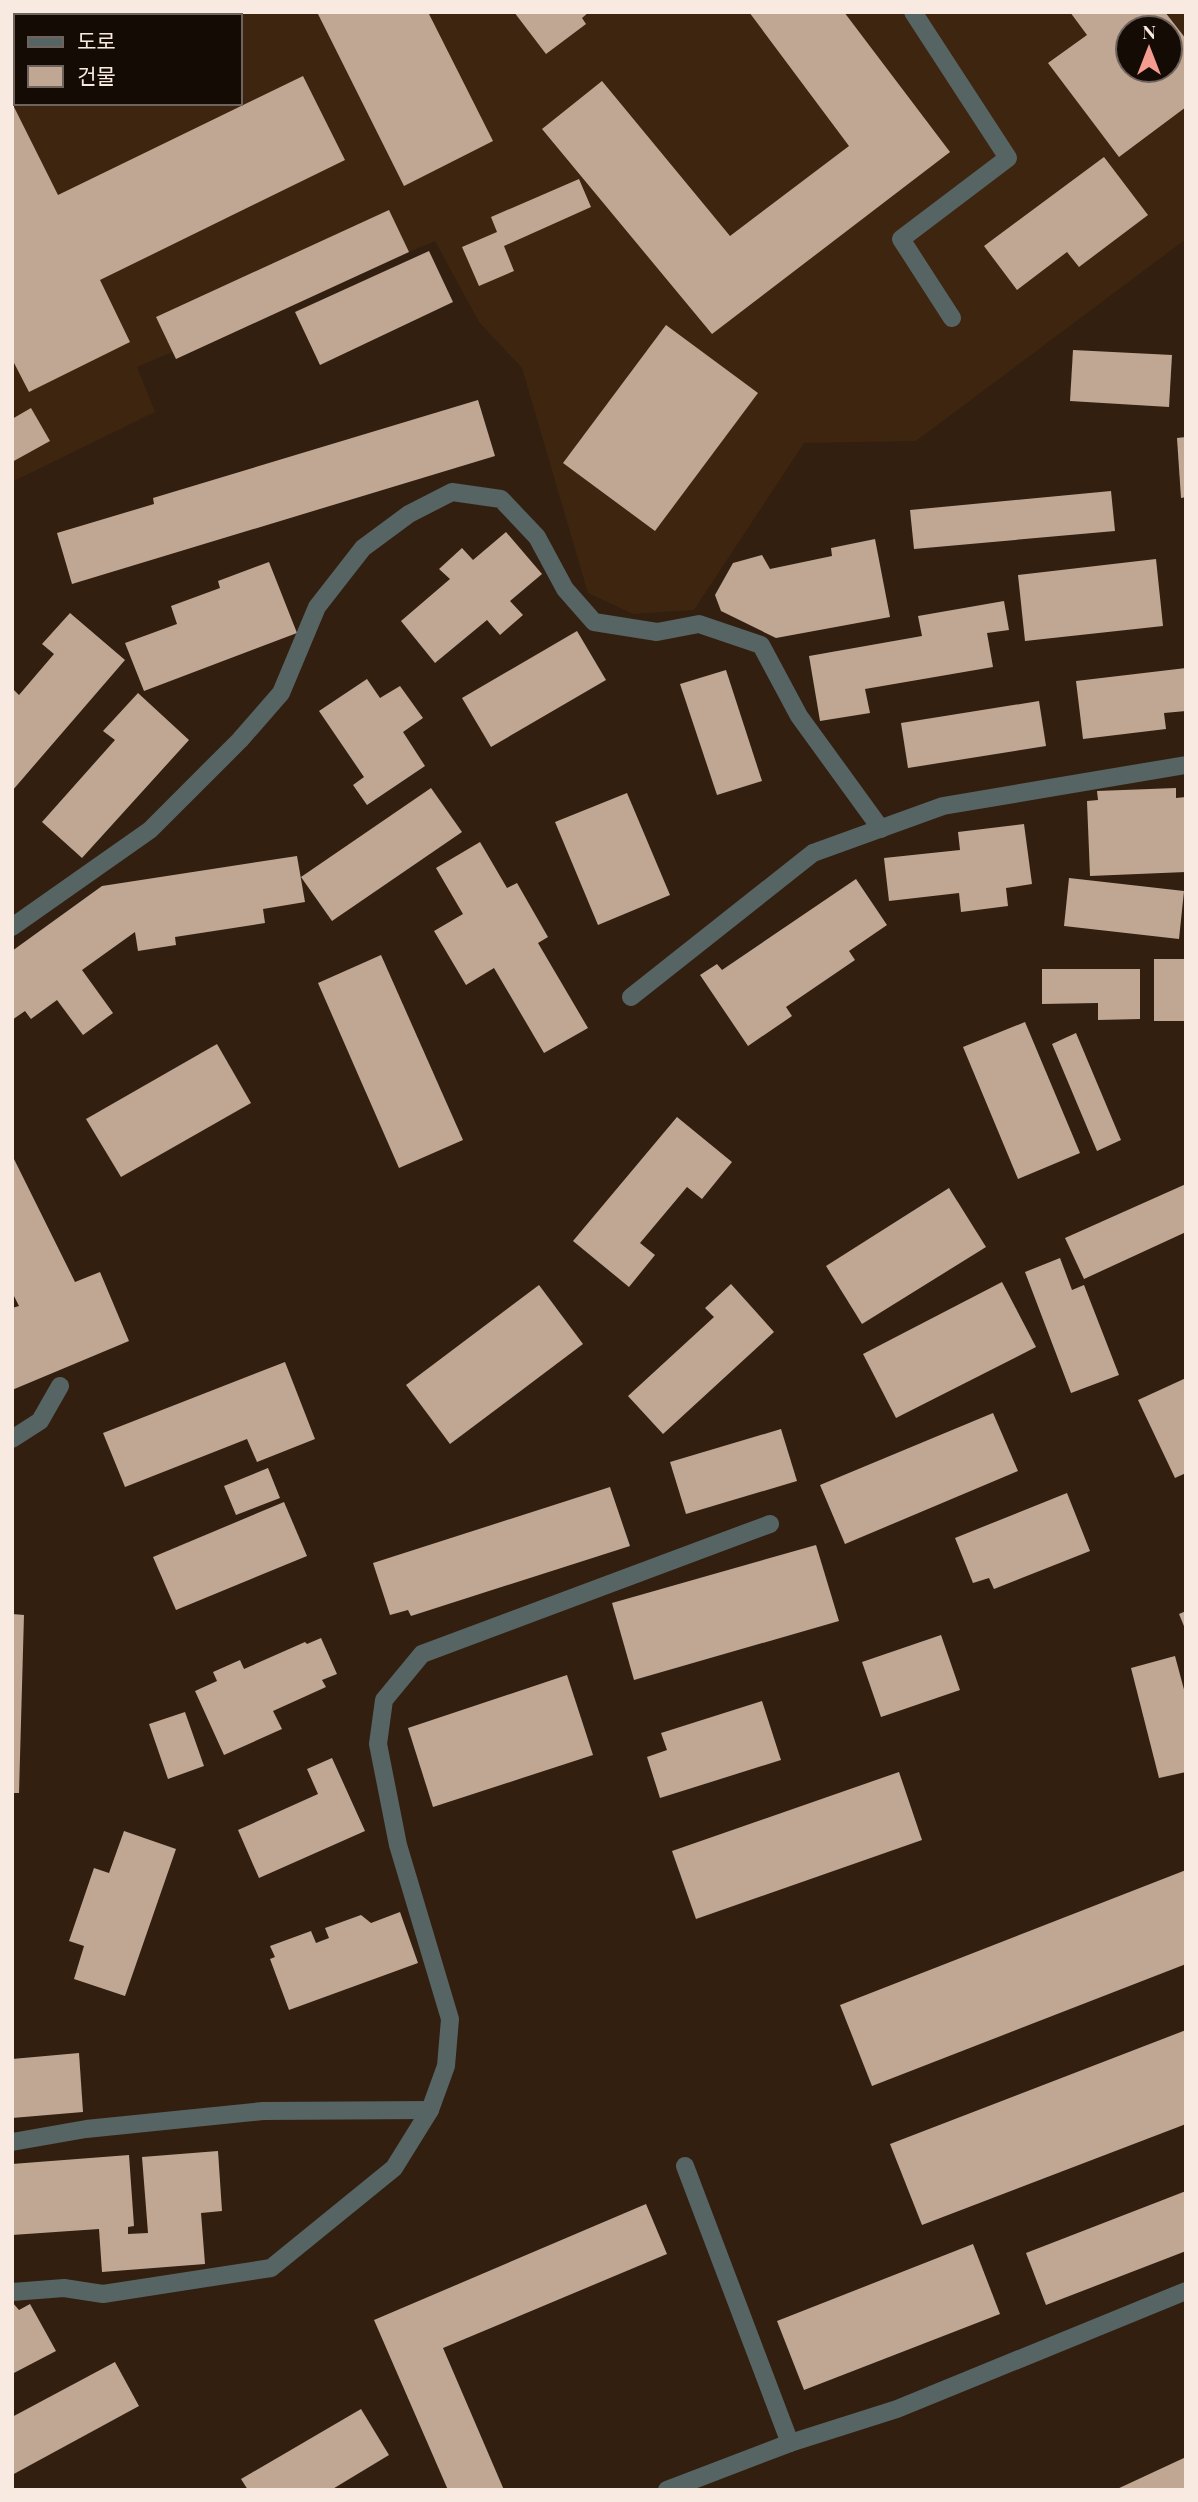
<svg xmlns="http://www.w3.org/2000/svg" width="1198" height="2502" font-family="'Playfair Display','Noto Sans KR',serif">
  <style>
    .built { fill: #3e2510; fill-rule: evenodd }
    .building { fill: #c0a794; fill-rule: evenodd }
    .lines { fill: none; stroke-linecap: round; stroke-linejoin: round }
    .lane { stroke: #566464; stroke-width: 18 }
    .street { stroke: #566464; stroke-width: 18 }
  </style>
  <rect width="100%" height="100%" fill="#321f10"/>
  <path class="built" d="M12,12h1174v227l-270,202 -112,2 -110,167 -61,4 -45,-21 -66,-225 -43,-46 -44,-81 -298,126 18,45 -143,70zM16,16h224v87h-224zM1128,28h42v42h-42z"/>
  <g class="building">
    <polygon points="317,12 428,12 493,141 404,186"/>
    <polygon points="514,12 589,12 582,18 586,24 546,54"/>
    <polygon points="749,12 844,12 950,152 712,334 542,129 602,81 730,236 849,146"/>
    <path d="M1070,12h95l21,27v68l-67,50 -71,-94 39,-28zM1128,28h42v42h-42z"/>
    <polygon points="303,76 345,160 100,280 130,342 29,392 12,359 12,103 58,195"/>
    <polygon points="1104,157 1148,215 1079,267 1067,252 1017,290 984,246"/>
    <polygon points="579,179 591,207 504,246 514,271 479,286 462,247 497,232 491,217"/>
    <polygon points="389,210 409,252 176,359 156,317"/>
    <polygon points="429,251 453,302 320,365 295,312"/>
    <polygon points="666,325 758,393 655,531 563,463"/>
    <polygon points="1073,350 1172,355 1169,407 1070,401"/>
    <polygon points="478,400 495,456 72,584 57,533 154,504 153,498"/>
    <polygon points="31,408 50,441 12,462 12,419"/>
    <polygon points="1186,437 1186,497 1181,498 1177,438"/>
    <polygon points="1111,491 1115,531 914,549 910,510"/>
    <polygon points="506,532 542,574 510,601 523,615 500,635 487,620 435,663 401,621 450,579 439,569 462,548 473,560"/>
    <polygon points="875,539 890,617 776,638 721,611 715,595 733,563 762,555 770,569 832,556 831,548"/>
    <polygon points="1156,559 1163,626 1025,641 1018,575"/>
    <polygon points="269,562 297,633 144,691 125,643 177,624 171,606 220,588 218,581"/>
    <polygon points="1004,601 1009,630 987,633 993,667 865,689 870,713 820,721 809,656 922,636 918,616"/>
    <polygon points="70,613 125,660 12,791 12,688 19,695 54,654 42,644"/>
    <polygon points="577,631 606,680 491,747 462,698"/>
    <polygon points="1186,668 1186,711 1164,713 1166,729 1083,739 1076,681"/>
    <polygon points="726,670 762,781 717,795 680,684"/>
    <polygon points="367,679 380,698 400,686 423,718 403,732 425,766 367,805 353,785 364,777 319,711"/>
    <polygon points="138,693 189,740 82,858 42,822 115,740 103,731"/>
    <polygon points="1039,701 1046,746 908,768 901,723"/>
    <polygon points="431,788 462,832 332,921 301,877"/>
    <polygon points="1176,788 1176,798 1186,797 1186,872 1090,876 1087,801 1098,800 1097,791"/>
    <polygon points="627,793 670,895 598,925 555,822"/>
    <polygon points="1024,824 1032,884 1006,888 1008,906 961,912 959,893 889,901 884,858 960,850 958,832"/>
    <polygon points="480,842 507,888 517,883 548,937 538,943 588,1028 544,1053 494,968 466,985 434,931 463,914 436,868"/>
    <polygon points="297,856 305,902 263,909 265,923 175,937 176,945 138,951 135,932 82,970 113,1013 83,1035 57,1000 31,1019 25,1011 12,1020 12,951 102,886"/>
    <polygon points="1069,878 1184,891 1179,939 1064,926"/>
    <polygon points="856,879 887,925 849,951 855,960 786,1007 792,1016 748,1046 700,975 717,964 722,970"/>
    <polygon points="381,955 463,1140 399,1168 318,983"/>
    <rect x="1154" y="959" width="32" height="62"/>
    <polygon points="1042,969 1140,969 1140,1019 1098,1020 1098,1003 1042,1004"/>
    <polygon points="1025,1022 1080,1153 1018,1179 963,1047"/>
    <polygon points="1076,1033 1121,1140 1097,1151 1052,1044"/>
    <polygon points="217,1044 251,1103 121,1177 86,1119"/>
    <polygon points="677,1117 732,1162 702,1199 687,1187 640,1243 655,1255 629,1287 573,1241"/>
    <polygon points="12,1155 75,1282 100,1272 129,1341 12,1390 12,1308 19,1306 12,1292"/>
    <polygon points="1186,1184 1186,1232 1084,1279 1065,1238"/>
    <polygon points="949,1188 986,1247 862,1324 826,1266"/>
    <polygon points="1060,1258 1072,1290 1084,1285 1119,1375 1071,1393 1025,1272"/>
    <polygon points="1002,1282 1036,1347 896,1418 863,1354"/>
    <polygon points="731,1284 774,1332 663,1434 628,1396 714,1317 705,1308"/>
    <polygon points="539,1285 583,1344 450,1444 406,1385"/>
    <polygon points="285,1362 315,1439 257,1462 247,1439 125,1487 103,1433"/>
    <polygon points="1186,1378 1186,1473 1175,1478 1138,1400"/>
    <polygon points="993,1413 1018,1471 845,1544 820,1485"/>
    <polygon points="781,1429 797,1481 686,1514 670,1462"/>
    <polygon points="268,1468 280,1498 236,1515 224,1486"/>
    <polygon points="610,1487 630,1546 411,1616 408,1610 390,1615 373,1563"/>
    <polygon points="1067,1493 1090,1551 994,1589 989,1578 973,1583 955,1538"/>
    <polygon points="284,1502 307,1556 176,1610 153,1557"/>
    <polygon points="816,1545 839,1621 634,1680 612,1603"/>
    <polygon points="1186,1611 1186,1631 1179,1614"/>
    <polygon points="12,1614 24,1615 19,1793 12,1793"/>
    <polygon points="941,1635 960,1690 881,1717 862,1662"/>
    <polygon points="321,1638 337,1674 322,1680 326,1687 273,1711 282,1729 224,1755 195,1691 217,1681 213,1672 240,1660 244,1669 305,1642 307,1644"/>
    <polygon points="1175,1656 1186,1697 1186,1772 1159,1778 1131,1668"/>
    <polygon points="567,1675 593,1755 433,1807 408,1728"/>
    <polygon points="762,1701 781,1760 660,1798 647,1757 667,1750 661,1733"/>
    <polygon points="185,1712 204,1766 168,1779 149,1724"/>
    <polygon points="332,1758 365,1831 259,1878 238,1830 318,1794 307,1769"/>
    <polygon points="899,1772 922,1840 696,1919 672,1851"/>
    <polygon points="124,1831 176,1849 125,1996 74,1979 84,1946 69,1941 94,1868 109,1873"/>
    <polygon points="1186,1870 1186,1964 872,2086 840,2005"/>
    <polygon points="400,1912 418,1963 289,2010 270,1959 275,1957 270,1946 311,1931 316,1943 329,1938 325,1928 361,1915 371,1923"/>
    <polygon points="1186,2030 1186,2124 922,2225 890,2144"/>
    <polygon points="79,2053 83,2112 12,2118 12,2059"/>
    <polygon points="218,2151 222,2211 201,2213 205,2264 102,2272 99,2229 12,2235 12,2164 129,2155 134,2226 128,2227 128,2234 148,2233 142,2157"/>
    <polygon points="1186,2191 1186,2251 1046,2305 1026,2253"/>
    <polygon points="646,2204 667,2254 443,2348 504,2490 448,2490 374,2320"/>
    <polygon points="973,2244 1000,2314 804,2390 777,2321"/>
    <polygon points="12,2302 19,2310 30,2304 56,2351 12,2374"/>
    <polygon points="115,2362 139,2406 12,2475 12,2417"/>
    <polygon points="361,2409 389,2455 331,2490 248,2490 241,2479"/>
    <polygon points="1186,2457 1186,2490 1115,2490"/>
  </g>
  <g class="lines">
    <g class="lane">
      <polyline points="913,12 1008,158 901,239 952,318"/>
      <polyline points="685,2166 790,2443"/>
    </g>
    <g class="street">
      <polyline points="12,927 150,830 240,740 281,693 317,607 363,548 409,514 452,492 501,499 537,537 565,589 594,622 657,632 699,624 761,645 799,716 881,829"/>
      <polyline points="631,997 813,853 943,806 1186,765"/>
      <polyline points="12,1439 40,1421 60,1386"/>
      <polyline points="12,2142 86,2129 263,2111 430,2110"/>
      <polyline points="12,2292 64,2288 103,2294 271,2268 394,2168 430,2110 446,2066 450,2019 398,1845 378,1744 384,1700 422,1654 770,1524"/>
      <polyline points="667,2490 790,2443 897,2409 1186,2291"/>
    </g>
  </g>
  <rect width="1198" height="2502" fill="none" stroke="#f8eae0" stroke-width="28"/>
  <rect x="14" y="14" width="228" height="91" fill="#140b05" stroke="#6f645d" stroke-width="2"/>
  <rect x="28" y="37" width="35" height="10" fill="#566464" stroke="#6f645d" stroke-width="2"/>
  <text x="77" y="49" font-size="21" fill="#f8eae0">도로</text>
  <rect x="28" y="66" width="35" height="21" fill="#c0a794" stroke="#6f645d" stroke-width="2"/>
  <text x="77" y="84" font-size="21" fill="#f8eae0">건물</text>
  <g transform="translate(1149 49)"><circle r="33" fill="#140b05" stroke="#6f645d" stroke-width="2"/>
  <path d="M0-5L12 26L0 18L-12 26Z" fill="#f59c90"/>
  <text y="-10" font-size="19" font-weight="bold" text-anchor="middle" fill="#f8eae0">N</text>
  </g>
</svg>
